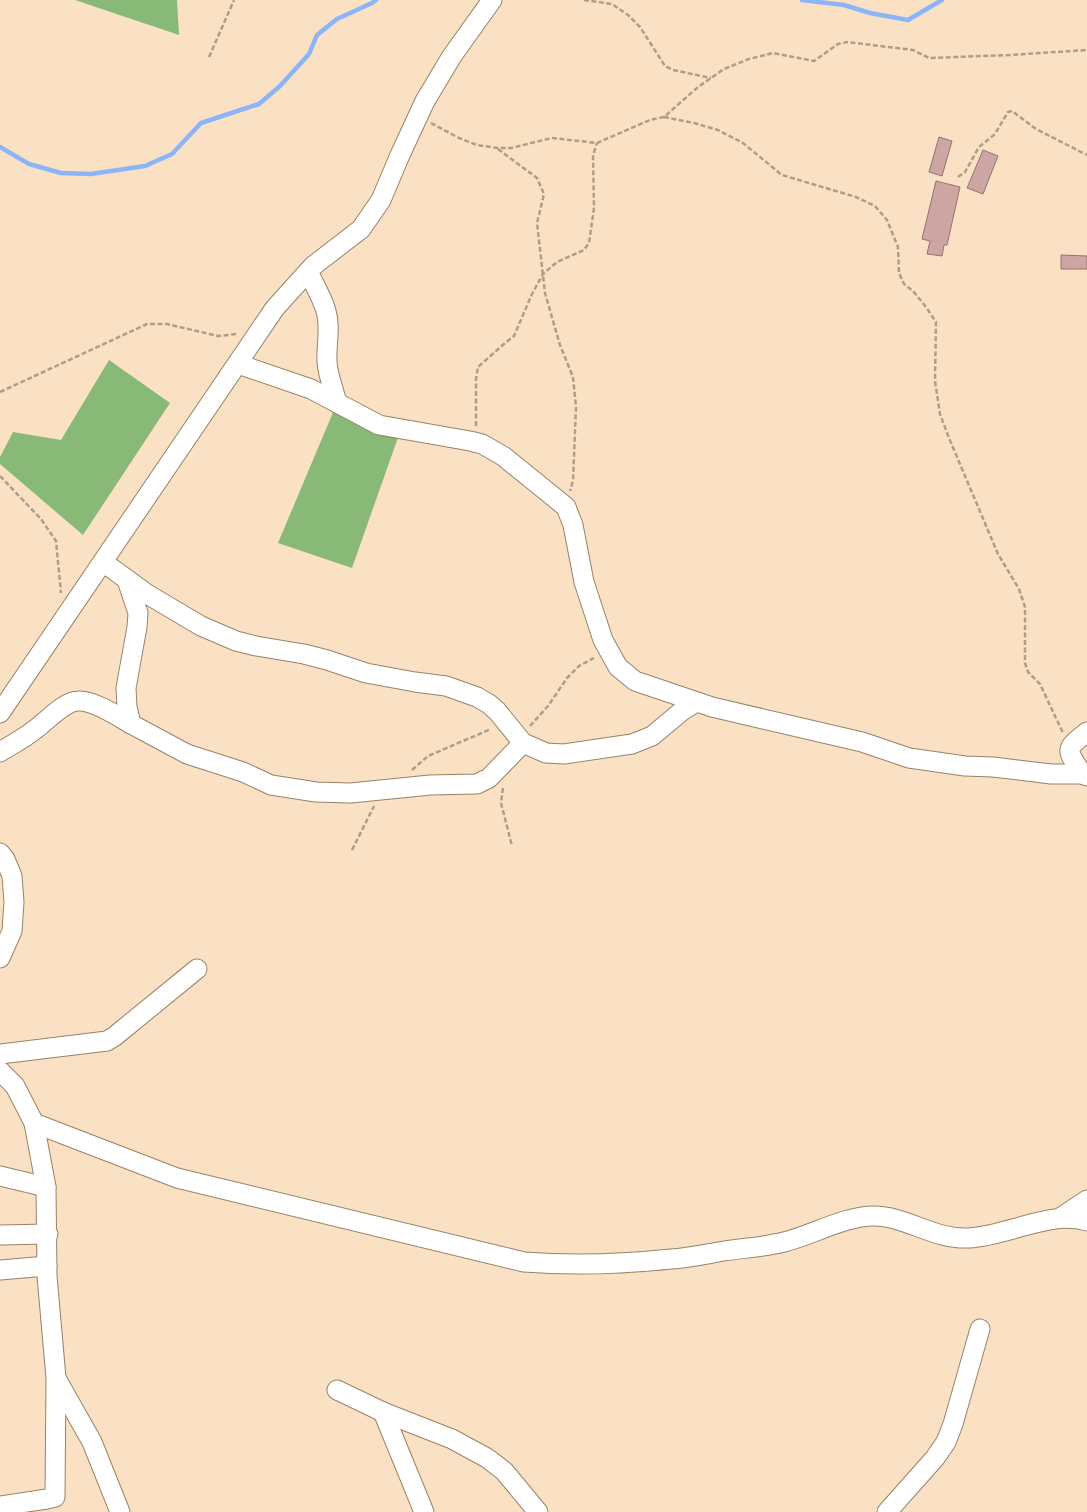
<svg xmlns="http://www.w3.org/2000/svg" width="1087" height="1512" font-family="'Roboto Condensed',sans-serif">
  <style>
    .forest { fill: #89b977 }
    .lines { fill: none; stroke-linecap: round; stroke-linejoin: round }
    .stream { stroke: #8bb5f8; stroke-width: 4.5 }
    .building { fill: #cda6a3; stroke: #96726f }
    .minor-casing { stroke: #988267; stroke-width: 21 }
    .path { stroke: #b09d87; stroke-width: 2.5; stroke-dasharray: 5 2.5; stroke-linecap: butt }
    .minor { stroke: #fff; stroke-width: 19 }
  </style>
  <rect width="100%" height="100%" fill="#fae1c4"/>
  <g class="forest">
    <polygon points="75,0 177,0 179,35"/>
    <polygon points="109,360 170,403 83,535 0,464 0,457 13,432 61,440"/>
    <polygon points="337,403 401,429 352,568 278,543"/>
  </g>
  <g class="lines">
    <g class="stream">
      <polyline points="802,0 844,5 870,13 908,20 942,0"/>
      <polyline points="0,147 29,164 61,173 91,174 145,166 172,154 201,123 259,104 280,86 309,54 317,35 337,19 372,3 376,0"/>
    </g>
  </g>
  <g class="building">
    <polygon points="939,137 952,141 942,176 929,172"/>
    <polygon points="983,150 998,156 983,194 967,188"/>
    <polygon points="936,181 960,187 947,245 944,245 942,256 927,254 930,241 922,239"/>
    <polygon points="1061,255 1087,256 1087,269 1061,269"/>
  </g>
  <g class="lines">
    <g class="minor-casing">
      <g id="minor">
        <path d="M308,272c6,12 14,25 18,39 5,17 0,33 1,51 1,14 7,28 10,41"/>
        <polyline points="238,364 311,389 379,425 470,441 482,444 503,456 566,507 573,525 584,582 603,640 618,667 635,681 712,707 862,742 909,758 965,766 993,767 1051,774 1082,774 1087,776"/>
        <polyline points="103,562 147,594 201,626 236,641 256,646 304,654 327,660 366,673 415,682 446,686 477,697 489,704 497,711 523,743 546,753 564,754 632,744 652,736 682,711 696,702"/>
        <polyline points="127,580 138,613 137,627 126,688 127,707 131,724 187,754 243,772 271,785 316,792 351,793 430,785 477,784 489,778 523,743"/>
        <polyline points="0,713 275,308 313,266 361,229 381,200 400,155 425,101 452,56 492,0"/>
        <path d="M0,752c11,-7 23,-13 33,-21 12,-8 31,-30 45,-30 15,-1 40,15 53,23"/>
        <path d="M1082,774c-15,-25 -19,-23 5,-42"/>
        <polyline points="0,853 5,859 12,876 14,902 12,931 0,958"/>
        <polyline points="0,1054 107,1041 115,1036 197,969"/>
        <path d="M0,1071l15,15 19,37 143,55 347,84c49,4 99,2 147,-3 18,-1 35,-5 53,-8 20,-3 40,-4 60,-9 28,-7 61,-26 90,-26 32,0 60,24 95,22 39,-2 80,-28 118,-17"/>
        <polyline points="0,1176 46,1187"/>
        <polyline points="1060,1218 1087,1200"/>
        <polyline points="0,1235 48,1234"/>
        <polyline points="0,1270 47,1266"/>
        <polyline points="57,1380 92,1442 120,1512"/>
        <polyline points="337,1390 383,1412 452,1439 487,1458 504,1471 538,1512"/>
        <polyline points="383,1412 424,1512"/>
        <polyline points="0,1506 47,1499 55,1497 56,1378 47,1276 46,1187 34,1123"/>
        <polyline points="887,1512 935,1458 946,1442 953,1424 980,1329"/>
      </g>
    </g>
    <g class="path">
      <polyline points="584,0 612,4 628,15 640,27 665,66 673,70 711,78"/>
      <polyline points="209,57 234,0"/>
      <polyline points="664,117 694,123 718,130 743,143 782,175 856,197 875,206 887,220 898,247 899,273 904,284 913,291 926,307 936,322 935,381 940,414 949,438 998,554 1019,589 1025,607 1025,663 1028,672 1040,684 1063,733"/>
      <polyline points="431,123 459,138 477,145 497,148 511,148 552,138 597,143 650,120 664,117 698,87 724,69 749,59 773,53 814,61 838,44 847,42 913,50 929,58 1010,55 1087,50"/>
      <polyline points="498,149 537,178 544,194 537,223 545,293 560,345 573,377 576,407 573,481 570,491"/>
      <polyline points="958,177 965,172 979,147 995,134 1008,112 1012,111 1036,129 1087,155"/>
      <polyline points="0,392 147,324 167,324 218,336 237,334"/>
      <polyline points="476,426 476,379 478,367 505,343 514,336 532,294 543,274 557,262 584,250 589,243 594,208 593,155 597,143"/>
      <polyline points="0,476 41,519 56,541 61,593"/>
      <polyline points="530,726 548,706 567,678 579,666 594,658"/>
      <polyline points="412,770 428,756 491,729"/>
      <polyline points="503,788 501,803 512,846"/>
      <polyline points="352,850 374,806"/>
    </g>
    <use href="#minor" class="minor"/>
  </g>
</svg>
